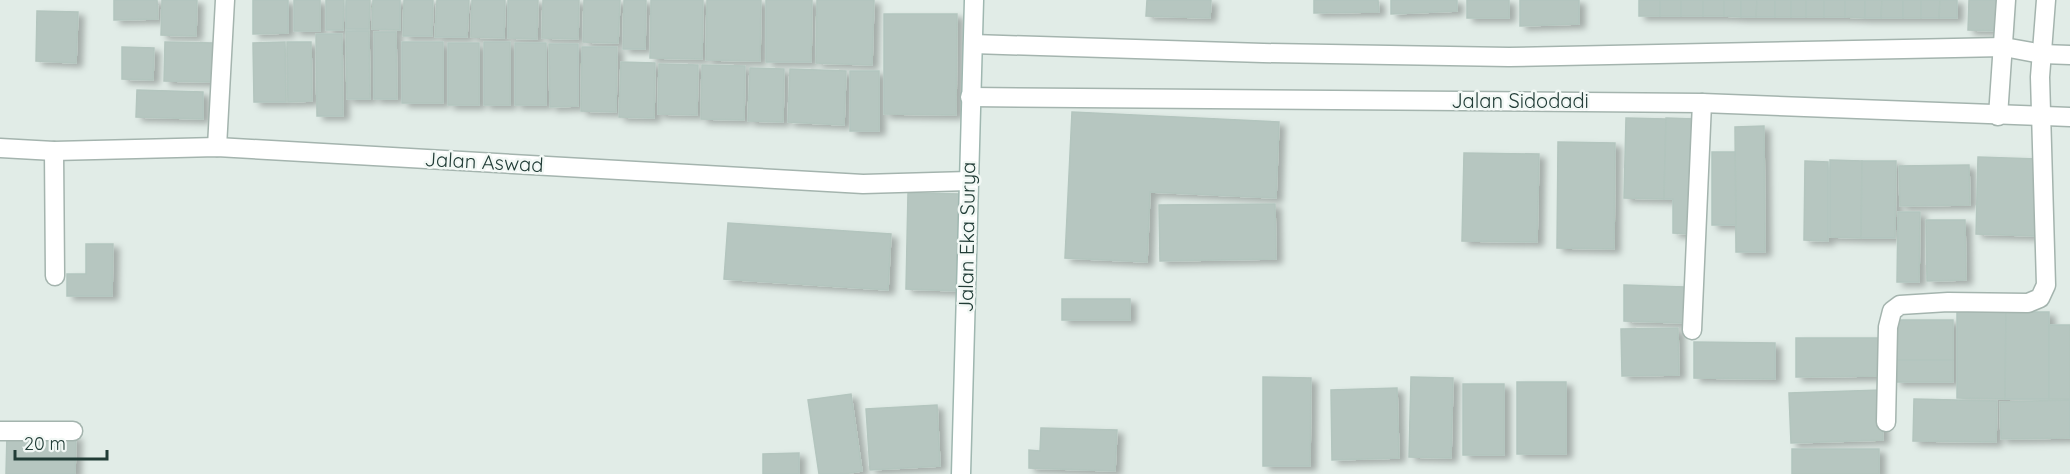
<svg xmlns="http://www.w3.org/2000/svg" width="2070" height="474" font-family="Quicksand,sans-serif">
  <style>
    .building { fill: #b6c6c0; stroke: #b3c5be; stroke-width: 1.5; filter: url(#shadow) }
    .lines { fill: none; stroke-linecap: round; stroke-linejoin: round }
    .street-casing { stroke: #a4b4ae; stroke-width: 21 }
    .secondary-casing { stroke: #9fb7b0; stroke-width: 21 }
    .street { stroke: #fff; stroke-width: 18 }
    .secondary { stroke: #fff; stroke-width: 18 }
    .labels { text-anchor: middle; stroke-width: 5; stroke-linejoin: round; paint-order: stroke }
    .street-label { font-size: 20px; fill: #213c36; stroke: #f2f8f5 }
  </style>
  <defs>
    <filter id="shadow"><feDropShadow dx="6" dy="4" stdDeviation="3" flood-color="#0004"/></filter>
  </defs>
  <rect width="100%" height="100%" fill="#e1ece7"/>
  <g class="building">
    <polygon points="114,0 157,0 158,19 114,20"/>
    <polygon points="162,0 197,0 196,36 161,35"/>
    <polygon points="253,0 288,0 288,33 253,34"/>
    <rect x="294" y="0" width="26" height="31"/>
    <polygon points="326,0 344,0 343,30 326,30"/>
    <polygon points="346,0 370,0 369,29 346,29"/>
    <polygon points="373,0 400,0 400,30 372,29"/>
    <polygon points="404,0 433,0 432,36 403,36"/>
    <polygon points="437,0 469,0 467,37 435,37"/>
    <polygon points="472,0 505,0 504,38 471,37"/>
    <polygon points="508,0 538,0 537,39 508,38"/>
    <polygon points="543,0 579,0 578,39 542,38"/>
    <polygon points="584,0 620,0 618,43 583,42"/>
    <polygon points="624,0 646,0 645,49 623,49"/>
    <polygon points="651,0 703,0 702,59 650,58"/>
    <polygon points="707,0 761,0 760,61 706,60"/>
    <polygon points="766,0 812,0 811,62 766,62"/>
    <polygon points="817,0 874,0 872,65 816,63"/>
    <polygon points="1147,0 1211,0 1210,18 1146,16"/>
    <polygon points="1314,0 1378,0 1379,12 1314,13"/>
    <polygon points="1391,0 1457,0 1457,11 1391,14"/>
    <rect x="1467" y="0" width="42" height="18"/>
    <polygon points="1520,0 1579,0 1579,24 1520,26"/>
    <rect x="1639" y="0" width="21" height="16"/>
    <rect x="1660" y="0" width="21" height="16"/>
    <rect x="1681" y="0" width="22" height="16"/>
    <rect x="1703" y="0" width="21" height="16"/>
    <polygon points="1724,0 1741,0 1741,17 1724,16"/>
    <polygon points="1741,0 1757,0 1756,17 1741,17"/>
    <polygon points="1757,0 1775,0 1775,17 1756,17"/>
    <rect x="1775" y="0" width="16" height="17"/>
    <rect x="1791" y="0" width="15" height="17"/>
    <rect x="1806" y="0" width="18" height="17"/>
    <rect x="1824" y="0" width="21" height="17"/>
    <polygon points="1845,0 1865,0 1865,18 1845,17"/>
    <polygon points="1865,0 1882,0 1881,18 1865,18"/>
    <polygon points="1882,0 1903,0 1903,18 1881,18"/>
    <rect x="1903" y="0" width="18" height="18"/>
    <polygon points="1921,0 1940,0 1939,18 1921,18"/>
    <polygon points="1940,0 1957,0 1957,18 1939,18"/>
    <polygon points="1969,0 2004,0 2003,31 1968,30"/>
    <polygon points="37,11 78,12 76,63 36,61"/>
    <polygon points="884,14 957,14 956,115 884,114"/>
    <polygon points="346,31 369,31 370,99 347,99"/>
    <polygon points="374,32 396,32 397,99 374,99"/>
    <polygon points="316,34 342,34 343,116 317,116"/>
    <polygon points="165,42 213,43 212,82 164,81"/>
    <polygon points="285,42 286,102 254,102 253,43"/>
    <polygon points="287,42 311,42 312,101 288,102"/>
    <rect x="402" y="42" width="41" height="61"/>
    <rect x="484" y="42" width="26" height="63"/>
    <rect x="448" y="43" width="31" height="62"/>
    <rect x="515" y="43" width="31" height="62"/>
    <polygon points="549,44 578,44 578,106 550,107"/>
    <polygon points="122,47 154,48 153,80 122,79"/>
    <polygon points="582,47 617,47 616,112 581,111"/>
    <polygon points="621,62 655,63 654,118 619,117"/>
    <polygon points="659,64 698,65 697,115 658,114"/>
    <polygon points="702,65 745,66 744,120 701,119"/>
    <polygon points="750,68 784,69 783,122 748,121"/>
    <polygon points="790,69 846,71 844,125 788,122"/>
    <rect x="850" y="71" width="29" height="60"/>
    <polygon points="137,90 203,92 203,119 136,117"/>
    <polygon points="1072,112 1279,122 1276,198 1150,192 1147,262 1065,258"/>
    <polygon points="1626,118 1666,119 1664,199 1624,198"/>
    <polygon points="1666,118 1694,119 1692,234 1673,233 1673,199 1664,199"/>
    <polygon points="1764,126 1765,252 1736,252 1735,127"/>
    <polygon points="1558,142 1615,143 1614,249 1557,248"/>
    <polygon points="1712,152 1735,152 1736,225 1712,225"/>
    <polygon points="1464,153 1539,154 1537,242 1462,241"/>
    <polygon points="1978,157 2038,159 2036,236 1976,234"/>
    <polygon points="1830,160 1862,161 1861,238 1830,237"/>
    <polygon points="1805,161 1828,162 1828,241 1804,240"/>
    <polygon points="1862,161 1896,161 1895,238 1861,238"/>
    <polygon points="1969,165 1970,205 1900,206 1899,166"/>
    <polygon points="908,193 961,194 959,291 906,289"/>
    <polygon points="1275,204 1276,259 1160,261 1159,205"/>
    <polygon points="1898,212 1920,212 1919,282 1897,282"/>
    <polygon points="1926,220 1965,220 1966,280 1927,281"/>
    <polygon points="728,223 891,234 888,290 724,279"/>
    <polygon points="86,244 113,244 112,296 67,296 67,274 86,274"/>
    <polygon points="1624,285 1685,287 1684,323 1624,321"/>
    <rect x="1062" y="299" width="68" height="21"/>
    <polygon points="1957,312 2006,312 2005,399 1957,398"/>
    <polygon points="2006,312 2049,312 2049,399 2005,399"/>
    <rect x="1895" y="320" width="58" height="40"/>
    <rect x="2049" y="325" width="21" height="74"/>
    <polygon points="1678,328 1679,375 1622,376 1621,329"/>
    <polygon points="1796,338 1880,338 1880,376 1796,377"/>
    <polygon points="1694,342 1775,343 1775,379 1694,378"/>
    <rect x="1895" y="360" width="58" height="22"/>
    <polygon points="1263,377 1311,378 1310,466 1263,466"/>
    <polygon points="1411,377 1453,378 1451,458 1409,457"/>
    <rect x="1517" y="382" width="49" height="72"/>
    <rect x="1463" y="384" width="41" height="71"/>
    <polygon points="1397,388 1399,458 1332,460 1331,390"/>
    <polygon points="1881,390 1883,440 1791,443 1789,393"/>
    <polygon points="851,394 862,471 844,474 819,474 808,400"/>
    <polygon points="1914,399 1997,401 1996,442 1913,441"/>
    <polygon points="2070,400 2070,438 2001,439 2000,402"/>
    <polygon points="937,405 940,466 870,470 866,409"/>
    <polygon points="1041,428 1117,430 1115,471 1029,468 1029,450 1040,451"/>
    <polygon points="7,434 76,436 75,474 6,474"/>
    <rect x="1792" y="449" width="87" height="25"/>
    <polygon points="799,453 799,474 763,474 763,454"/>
  </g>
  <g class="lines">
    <g class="street-casing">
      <g id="street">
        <polyline points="973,44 1263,53 1509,57 2004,47 2042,54 2070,55"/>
        <polyline points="970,97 1702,103 2070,117"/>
        <polyline points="1998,116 2006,0"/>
        <polyline points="217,147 225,0"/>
        <polyline points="0,148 54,151 217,147 863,184 969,181"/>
        <polyline points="54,151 55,276"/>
        <polyline points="1692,330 1702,103"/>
        <polyline points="1886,422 1888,327 1892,311 1900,305 1948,302 2028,303 2040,298 2046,285 2040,77 2046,0"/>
        <polyline points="0,431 73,431"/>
      </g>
    </g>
    <g class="secondary-casing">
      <polyline id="secondary" points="961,474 974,0"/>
    </g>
    <use href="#street" class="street"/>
    <use href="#secondary" class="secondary"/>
  </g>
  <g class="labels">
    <g class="street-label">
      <text x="1520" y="108">Jalan Sidodadi</text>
      <text transform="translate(484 162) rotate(3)" y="7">Jalan Aswad</text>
      <text transform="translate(967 237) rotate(-89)" y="7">Jalan Eka Surya</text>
    </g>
  </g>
  <path d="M15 450v9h92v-9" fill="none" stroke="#213c36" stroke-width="3"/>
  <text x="24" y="450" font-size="18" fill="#213c36" stroke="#f2f8f5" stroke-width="4.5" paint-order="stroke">20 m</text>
</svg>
